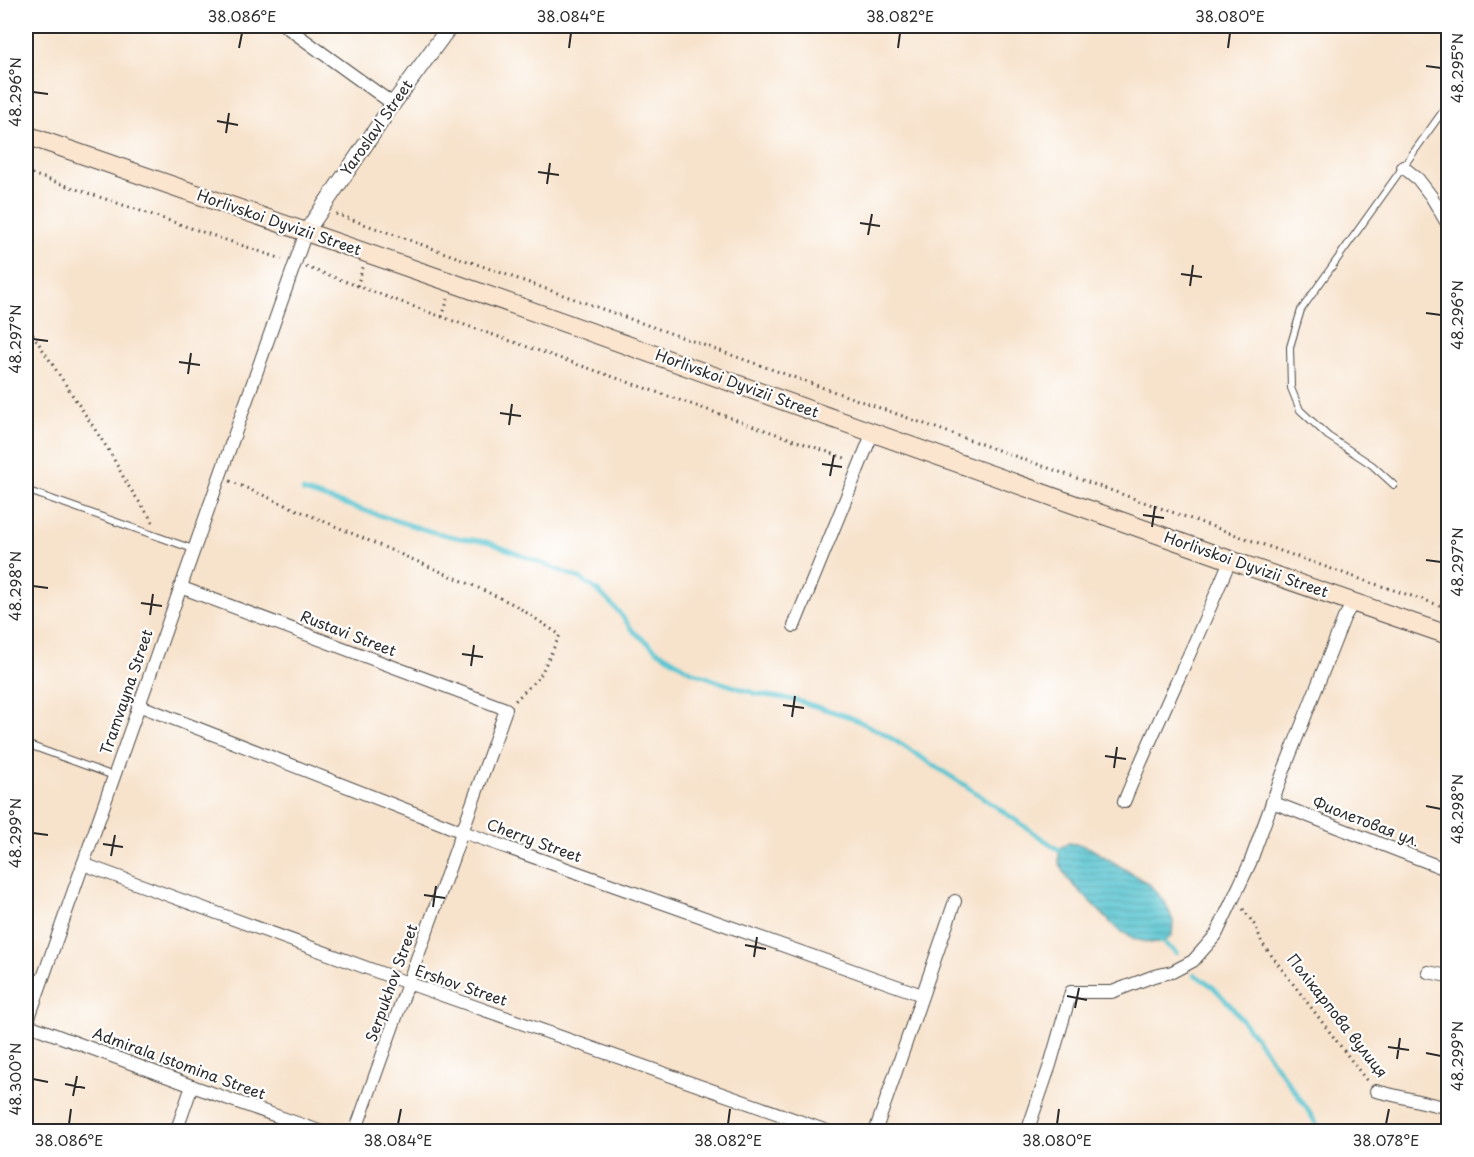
<svg xmlns="http://www.w3.org/2000/svg" width="1474" height="1157" font-family="'Playpen Sans',sans-serif">
  <style>
    .water { fill: url(#water-rules); stroke: #42787e; stroke-width: 1.5 }
    .lines { fill: none; stroke-linecap: round; stroke-linejoin: round }
    .stream { stroke: #59c5d1; stroke-width: 4.5 }
    .service-casing { stroke: #4a4643; stroke-width: 8 }
    .minor-casing { stroke: #4a4643; stroke-width: 14 }
    .tertiary-casing { stroke: #4a4643; stroke-width: 17 }
    .secondary-casing { stroke: #4a4643; stroke-width: 20 }
    .path { stroke: #4a4643; stroke-width: 3; stroke-dasharray: 1.5 4.5; stroke-linecap: butt }
    .service { stroke: #fff; stroke-width: 6 }
    .minor { stroke: #fff; stroke-width: 12 }
    .tertiary { stroke: #fff; stroke-width: 15 }
    .secondary { stroke: #fbe5cf; stroke-width: 18 }
    .ticks { fill: none; stroke: #2b2b2b; stroke-width: 2 }
    .labels { text-anchor: middle; stroke-width: 4.5; stroke-linejoin: round; paint-order: stroke }
    .street-label { font-size: 15px; fill: #2b2b2b; stroke: #fff }
    .neatline { fill: none; stroke: #2b2b2b; stroke-width: 2 }
    .ticks-label { font-size: 15px; text-anchor: middle; fill: #2b2b2b }
  </style>
  <defs>
    <pattern id="water-rules" width="6" height="5" patternUnits="userSpaceOnUse" patternTransform="scale(1.5)"><rect width="6" height="5" fill="#59c5d1"/><path d="M0 2.5h6" fill="none" stroke="#4aa0aa"/></pattern>
  </defs>
  <rect width="100%" height="100%" fill="#fff"/>
  <filter id="ink" filterUnits="userSpaceOnUse"><feTurbulence type="fractalNoise" baseFrequency=".0167" numOctaves="2"/><feDisplacementMap in="SourceGraphic" scale="12" xChannelSelector="R" yChannelSelector="G"/><feConvolveMatrix kernelMatrix="1 2 1 2 8 2 1 2 1" color-interpolation-filters="sRGB"/></filter>
  <filter id="wash" filterUnits="userSpaceOnUse"><feTurbulence type="fractalNoise" baseFrequency=".008" numOctaves="4" result="noise"/><feDisplacementMap in="SourceGraphic" scale="24" xChannelSelector="R" yChannelSelector="G"/><feGaussianBlur stdDeviation="1.35" result="paint"/><feColorMatrix in="noise" values="0 0 0 0 0 0 0 0 0 0 0 0 0 0 0 0 0 1.4 0 .05"/><feComposite in="paint" operator="in"/></filter>
  <g filter="url(#wash)">
    <rect width="100%" height="100%" fill="#f7e2cb"/>
    <polygon class="water" points="1068,843 1081,845 1090,848 1149,884 1166,904 1173,921 1172,936 1163,942 1151,943 1135,939 1117,929 1068,879 1059,862 1059,849"/>
    <g class="lines">
      <g class="stream">
        <polyline points="303,491 429,531 459,538 488,542 581,579 597,590 618,611 634,632 658,651 691,671 720,682 757,694 795,700 850,717 883,733 966,786 1062,852"/>
        <polyline points="1160,940 1177,953"/>
        <polyline points="1194,974 1213,987 1232,1007 1262,1046 1306,1107 1321,1132"/>
      </g>
    </g>
  </g>
  <g filter="url(#ink)">
    <g class="lines">
      <g class="service-casing">
        <g id="service">
          <polyline points="1394,485 1372,465 1328,436 1300,410 1291,388 1290,347 1301,310 1448,104"/>
          <polyline points="26,490 193,549"/>
          <polyline points="26,744 114,776"/>
          <polyline points="26,974 42,980"/>
        </g>
      </g>
      <g class="minor-casing">
        <g id="minor">
          <polyline points="285,26 393,104"/>
          <polyline points="1403,167 1418,179 1431,196 1448,225"/>
          <polyline points="180,587 506,709 355,1132"/>
          <polyline points="794,626 873,432"/>
          <polyline points="138,705 463,832 922,995"/>
          <path d="M1124,802c33,-81 73,-160 106,-242"/>
          <polyline points="1272,802 1448,870"/>
          <polyline points="83,864 408,983 830,1132"/>
          <polyline points="1428,972 1448,976"/>
          <polyline points="26,1024 192,1086 322,1132"/>
          <polyline points="26,1026 306,232"/>
          <polyline points="1376,1091 1448,1108"/>
          <polyline points="176,1132 192,1086"/>
          <polyline points="875,1132 955,901"/>
          <polyline points="1027,1132 1050,1065 1071,992 1112,992 1154,976 1172,972 1193,961 1216,935 1250,863 1284,770 1344,618 1353,603"/>
        </g>
      </g>
      <g class="tertiary-casing">
        <polyline id="tertiary" points="306,232 393,104 450,26"/>
      </g>
      <g class="secondary-casing">
        <polyline id="secondary" points="26,135 453,283 1230,560 1448,635"/>
      </g>
      <g class="path">
        <polyline points="26,172 282,259"/>
        <polyline points="336,214 1354,577 1448,608"/>
        <polyline points="306,267 442,317 848,459"/>
        <polyline points="357,286 363,267"/>
        <polyline points="442,317 448,299"/>
        <polyline points="26,324 111,454 127,484 155,525"/>
        <polyline points="230,481 472,585 515,605 560,635 540,676 514,702"/>
        <polyline points="1243,909 1256,927 1262,943 1367,1081"/>
      </g>
      <use href="#service" class="service"/>
      <use href="#minor" class="minor"/>
      <use href="#tertiary" class="tertiary"/>
      <use href="#secondary" class="secondary"/>
    </g>
  </g>
  <path class="ticks" d="M239,48l3,-15M569,48l2,-15M898,48l2,-15M1228,48l2,-15M1426,66l15,2M33,92l15,2M217,121l21,4M226,133l3,-20M538,172l21,3M547,184l3,-21M860,223l20,3M868,235l4,-21M1181,274l21,3M1190,286l3,-21M1426,313l15,2M33,339l15,2M179,362l21,3M188,374l3,-21M500,413l21,3M509,425l3,-21M822,464l20,3M830,476l4,-21M1143,515l21,3M1152,527l3,-21M1426,560l15,2M33,586l15,2M141,603l21,3M150,615l3,-21M462,654l21,3M471,666l3,-21M783,705l21,3M792,717l3,-21M1105,756l21,3M1114,768l3,-21M1426,806l15,3M33,833l15,2M103,844l20,3M111,856l4,-21M424,895l21,3M433,907l3,-21M745,945l21,4M754,957l3,-20M1067,996l20,4M1075,1008l4,-20M1388,1047l21,3M1426,1053l15,3M1397,1059l3,-21M33,1079l15,3M65,1084l20,4M73,1096l4,-20M69,1124l2,-15M398,1124l3,-15M728,1124l2,-15M1057,1124l2,-15M1386,1124l3,-15"/>
  <g class="labels">
    <g class="street-label">
      <text transform="translate(377 128) rotate(-55)" y="5">Yaroslavl Street</text>
      <text transform="translate(279 223) rotate(19)" y="5">Horlivskoi Dyvizii Street</text>
      <text transform="translate(737 384) rotate(20)" y="5">Horlivskoi Dyvizii Street</text>
      <text transform="translate(1246 565) rotate(19)" y="5">Horlivskoi Dyvizii Street</text>
      <text transform="translate(348 634) rotate(21)" y="5">Rustavi Street</text>
      <text transform="translate(127 692) rotate(-71)" y="5">Tramvayna Street</text>
      <text transform="translate(1366 822) rotate(21)" y="5">Фиолетовая ул.</text>
      <text transform="translate(534 841) rotate(20)" y="5">Cherry Street</text>
      <text transform="translate(392 983) rotate(-70)" y="5">Serpukhov Street</text>
      <text transform="translate(461 986) rotate(19)" y="5">Ershov Street</text>
      <text transform="translate(1337 1016) rotate(52)" y="5">Полікарпова вулиця</text>
      <text transform="translate(179 1064) rotate(20)" y="5">Admirala Istomina Street</text>
    </g>
  </g>
  <rect width="1474" height="1157" fill="none" stroke="#fff" stroke-width="66"/>
  <rect x="33" y="33" width="1408" height="1091" class="neatline"/>
  <g class="ticks-label">
    <text x="242" y="22">38.086°E</text>
    <text x="571" y="22">38.084°E</text>
    <text x="900" y="22">38.082°E</text>
    <text x="1230" y="22">38.080°E</text>
    <text transform="translate(1458 68) rotate(-90)" y="5">48.295°N</text>
    <text transform="translate(16 92) rotate(-90)" y="5">48.296°N</text>
    <text transform="translate(1458 315) rotate(-90)" y="5">48.296°N</text>
    <text transform="translate(16 339) rotate(-90)" y="5">48.297°N</text>
    <text transform="translate(1458 562) rotate(-90)" y="5">48.297°N</text>
    <text transform="translate(16 586) rotate(-90)" y="5">48.298°N</text>
    <text transform="translate(1458 809) rotate(-90)" y="5">48.298°N</text>
    <text transform="translate(16 833) rotate(-90)" y="5">48.299°N</text>
    <text transform="translate(1458 1056) rotate(-90)" y="5">48.299°N</text>
    <text transform="translate(16 1079) rotate(-90)" y="5">48.300°N</text>
    <text x="69" y="1146">38.086°E</text>
    <text x="398" y="1146">38.084°E</text>
    <text x="728" y="1146">38.082°E</text>
    <text x="1057" y="1146">38.080°E</text>
    <text x="1386" y="1146">38.078°E</text>
  </g>
</svg>
